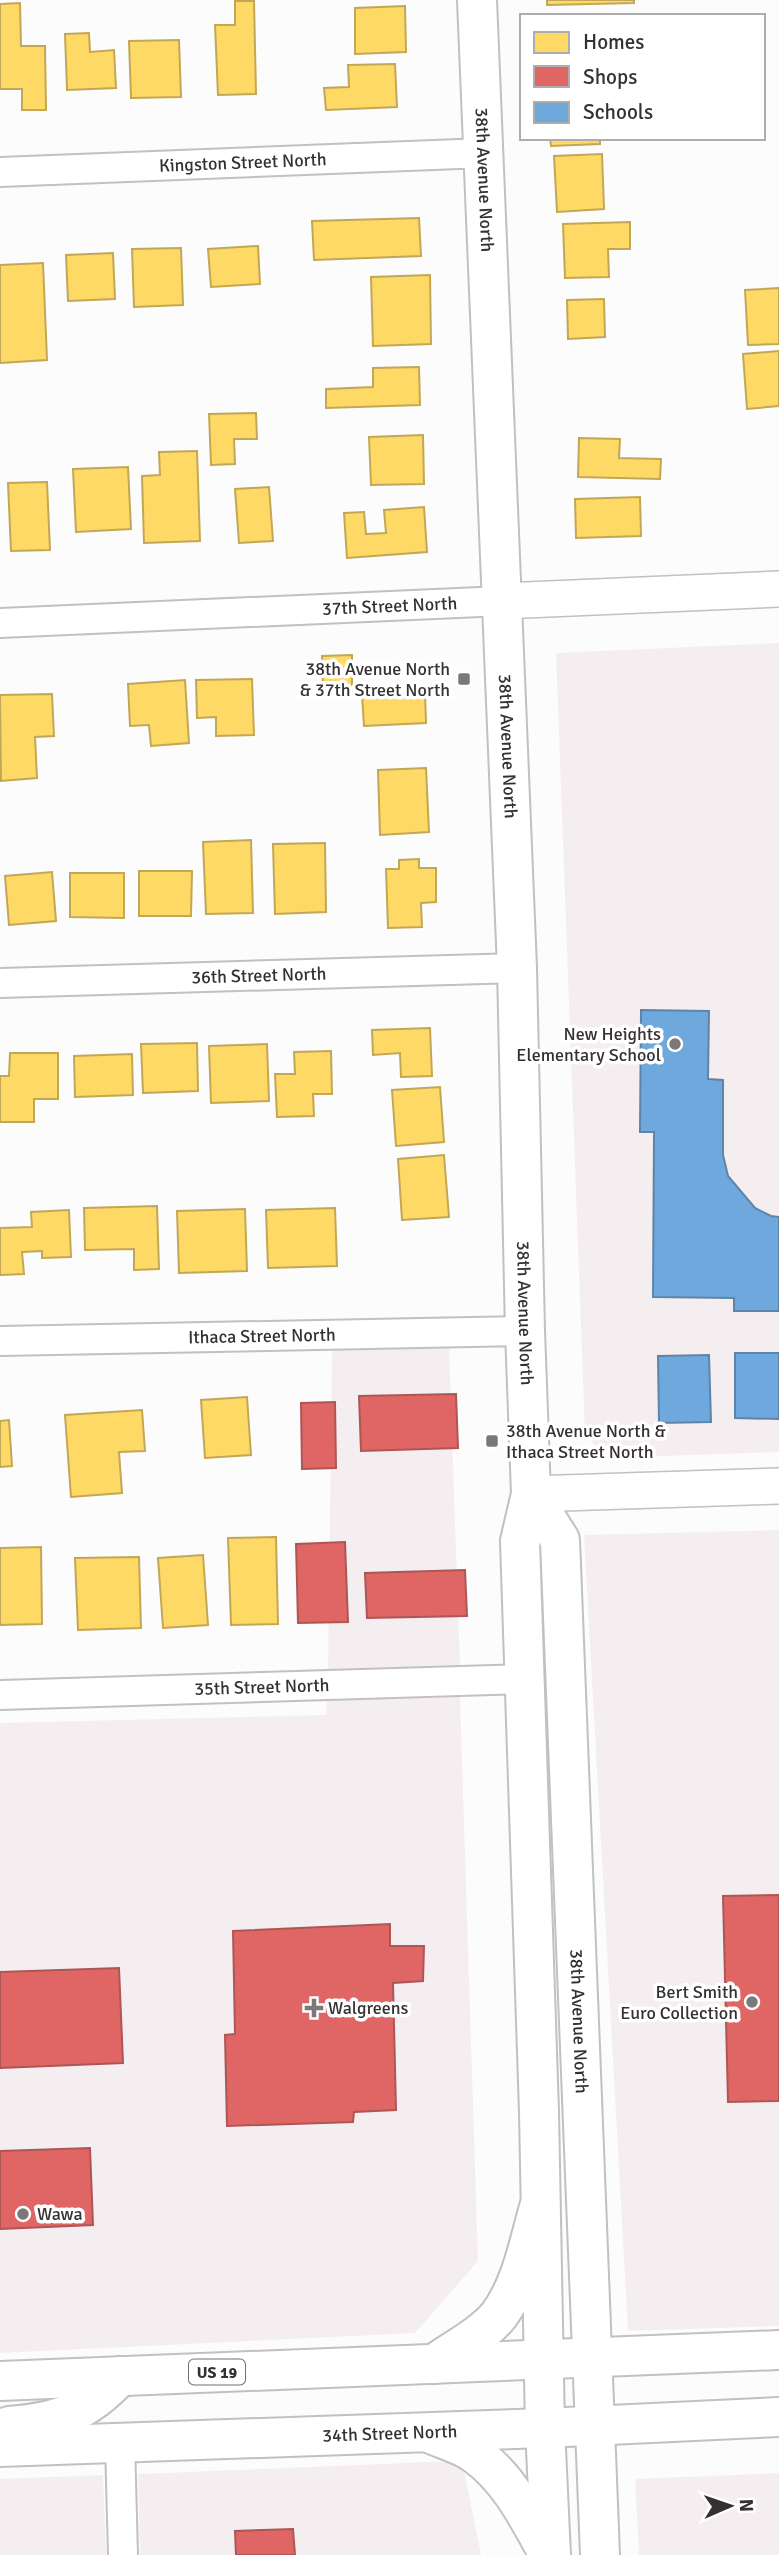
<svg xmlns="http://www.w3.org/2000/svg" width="779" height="2555" font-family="Signika,sans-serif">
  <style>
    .built { fill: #f5eef1 }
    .homes { fill: #ffd966; stroke: #c2a756; stroke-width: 2 }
    .shops { fill: #e06666; stroke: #ad5656; stroke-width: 2 }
    .schools { fill: #6fa8dc; stroke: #5e84a9; stroke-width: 2 }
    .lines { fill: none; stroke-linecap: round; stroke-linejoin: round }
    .minor-casing { stroke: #c2c0c1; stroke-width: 32 }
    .tertiary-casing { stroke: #c2c0c1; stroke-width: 38 }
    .secondary-casing { stroke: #c2c0c1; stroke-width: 42 }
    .trunk-casing { stroke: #c2c0c1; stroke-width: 42 }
    .minor { stroke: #fff; stroke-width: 28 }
    .tertiary { stroke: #fff; stroke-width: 35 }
    .secondary { stroke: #fff; stroke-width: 38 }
    .trunk { stroke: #fff; stroke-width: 38 }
    .poi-dot { fill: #7b7879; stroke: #fff; stroke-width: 2.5 }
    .labels { text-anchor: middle; stroke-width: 7; stroke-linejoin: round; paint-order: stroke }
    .shield { fill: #fff; stroke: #726f70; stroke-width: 2 }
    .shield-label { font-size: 16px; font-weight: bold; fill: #353132 }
    .street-label { font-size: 18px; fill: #353132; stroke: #fff }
    .poi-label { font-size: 18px; fill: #353132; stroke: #fff; text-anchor: end }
  </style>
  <rect width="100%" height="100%" fill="#fcfcfc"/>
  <g class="built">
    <polygon points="779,643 779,1452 608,1458 585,1435 556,653"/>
    <polygon points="449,1347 460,1666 328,1670 332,1350"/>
    <polygon points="779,1530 779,2326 628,2331 584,1535"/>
    <polygon points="460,1697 478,2261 415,2333 0,2353 0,1723 326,1715 327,1700"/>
    <polygon points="454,2461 463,2466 481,2555 140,2555 138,2474"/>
    <polygon points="779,2473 779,2555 639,2555 635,2479"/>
    <polygon points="103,2475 106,2555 0,2555 0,2479"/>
  </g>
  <g class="homes">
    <polygon points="547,0 634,0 634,3 547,5"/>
    <polygon points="235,1 254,1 256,94 218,95 215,25 235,25"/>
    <polygon points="20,3 21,46 45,46 46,110 22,110 22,89 0,89 0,4"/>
    <polygon points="405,6 406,52 355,54 355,8"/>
    <polygon points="89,33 90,52 114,50 116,88 67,90 65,34"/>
    <polygon points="179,40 181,97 131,98 129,41"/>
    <polygon points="395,64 397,107 326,110 324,88 349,87 348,65"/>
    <polygon points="550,138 600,138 600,144 551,146"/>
    <polygon points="602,154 604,209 557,212 554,156"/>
    <polygon points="419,218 421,256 314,260 312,221"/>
    <polygon points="630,222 630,249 608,249 609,277 565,278 563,224"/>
    <polygon points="258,246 260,284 211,287 208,249"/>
    <polygon points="181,248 183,305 134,307 132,249"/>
    <polygon points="113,253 115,299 68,301 66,255"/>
    <polygon points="43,263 47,360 0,363 0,265"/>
    <polygon points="430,275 431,344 373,346 371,277"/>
    <polygon points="779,288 779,344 748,345 745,290"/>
    <polygon points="604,299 605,337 568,339 567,300"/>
    <polygon points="779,351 779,406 747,409 743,354"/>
    <polygon points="419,367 420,405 326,408 326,389 373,387 373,368"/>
    <polygon points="256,413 257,439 234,439 235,464 211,465 209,414"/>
    <polygon points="423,435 424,484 371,485 369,437"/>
    <polygon points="579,438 620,439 619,458 661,459 660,479 578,477"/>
    <polygon points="197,451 200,541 144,543 142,476 160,475 159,452"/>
    <polygon points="128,467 131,529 76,532 73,469"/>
    <polygon points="47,482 50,550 11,551 8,483"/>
    <polygon points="269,487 273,541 239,543 235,489"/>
    <polygon points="640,497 641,536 576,538 575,499"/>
    <polygon points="424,507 427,552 347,558 344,513 364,512 366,534 386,533 384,510"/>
    <polygon points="352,655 352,691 323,692 322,656"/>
    <polygon points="252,679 254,735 216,736 216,717 197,718 196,680"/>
    <polygon points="185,680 189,743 151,746 149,725 130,726 128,684"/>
    <polygon points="425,692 426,723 364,726 362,695"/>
    <polygon points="52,694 54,736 35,737 37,778 1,781 0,695"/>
    <polygon points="426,768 429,832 380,835 378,770"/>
    <polygon points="251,840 253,913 206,914 203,842"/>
    <polygon points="325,843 326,912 275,914 273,844"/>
    <polygon points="419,859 419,868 436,868 436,902 421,903 422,927 388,928 386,869 399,869 399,860"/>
    <polygon points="139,871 192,871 191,916 139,916"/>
    <polygon points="52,872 56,921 9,925 5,876"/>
    <polygon points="70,873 124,873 124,918 70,917"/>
    <polygon points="430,1028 432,1076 401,1077 400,1053 373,1055 372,1030"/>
    <polygon points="197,1043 198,1091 143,1093 141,1044"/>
    <polygon points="267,1044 269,1101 211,1103 209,1046"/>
    <polygon points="331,1051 332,1094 313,1094 314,1116 277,1117 275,1074 295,1074 294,1052"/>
    <polygon points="10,1053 58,1053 58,1099 34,1099 34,1122 0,1122 0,1076 9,1076"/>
    <polygon points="132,1054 133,1095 75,1097 74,1056"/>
    <polygon points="440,1087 444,1142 396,1146 392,1090"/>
    <polygon points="444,1155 449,1217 402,1220 398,1159"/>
    <polygon points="157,1206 159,1269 134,1270 134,1249 85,1250 84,1208"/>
    <polygon points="335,1208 337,1266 268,1268 266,1210"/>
    <polygon points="245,1209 247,1271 179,1273 177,1211"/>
    <polygon points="69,1210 71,1257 42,1258 42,1251 22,1252 24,1274 0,1275 0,1228 32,1227 31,1212"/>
    <polygon points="247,1397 251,1455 205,1458 201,1400"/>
    <polygon points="142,1410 145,1451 119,1452 122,1493 71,1497 65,1415"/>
    <polygon points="9,1420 12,1466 0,1467 0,1421"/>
    <polygon points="276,1537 278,1624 231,1625 228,1538"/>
    <polygon points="41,1547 42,1624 0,1625 0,1548"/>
    <polygon points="203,1555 208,1625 163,1628 158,1558"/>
    <polygon points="139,1557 141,1628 78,1630 75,1558"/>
  </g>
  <g class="shops">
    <polygon points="456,1394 458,1448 361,1451 359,1396"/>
    <polygon points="335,1402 336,1468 302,1469 301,1403"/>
    <polygon points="345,1542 348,1622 298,1623 296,1544"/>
    <polygon points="465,1570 467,1616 367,1618 365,1573"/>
    <polygon points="779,1895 779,2101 728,2102 723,1896"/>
    <polygon points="390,1924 390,1946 424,1946 423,1981 393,1983 396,2110 354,2112 353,2122 227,2126 225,2035 235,2034 233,1931"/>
    <polygon points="119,1968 123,2063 0,2068 0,1972"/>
    <polygon points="90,2148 93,2225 0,2229 0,2151"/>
    <polygon points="293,2529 295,2555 236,2555 235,2531"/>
  </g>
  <g class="schools">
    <polygon points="641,1010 709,1011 708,1079 723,1080 723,1155 728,1176 755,1208 771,1216 779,1217 779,1311 734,1311 734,1298 653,1297 654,1132 640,1132"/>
    <polygon points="735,1353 779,1353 779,1419 735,1418"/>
    <polygon points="709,1355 711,1422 659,1423 658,1356"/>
  </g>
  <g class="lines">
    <g class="minor-casing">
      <g id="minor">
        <path id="s1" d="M0,172l485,-19"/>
        <path id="s2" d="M0,623l503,-22"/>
        <path id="s3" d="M0,983l517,-15"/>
        <path id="s4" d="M0,1341l525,-10"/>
        <path id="s5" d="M0,1695l524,-16"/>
        <polyline points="120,2443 123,2555"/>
      </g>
    </g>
    <g class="tertiary-casing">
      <g id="tertiary">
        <polyline points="503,601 779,589"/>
        <polyline points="531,1494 779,1486"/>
      </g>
    </g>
    <g class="secondary-casing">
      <g id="secondary">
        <path id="s6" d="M477,0l40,968 8,363 6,163 -11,47 19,571 6,316 6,127"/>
        <path id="s7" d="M531,1494l29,46 40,1015"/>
      </g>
    </g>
    <g class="trunk-casing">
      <g id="trunk">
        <path d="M434,2364c21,-15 49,-29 65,-49 23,-31 30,-74 41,-111"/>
        <polyline points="0,2381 779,2350"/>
        <path d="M9,2426c49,-4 77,-13 111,-50"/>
        <path d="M431,2434c14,6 32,11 44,20 35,25 54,65 74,101"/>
        <path id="s8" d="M0,2447l545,-19 234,-11"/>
      </g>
    </g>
    <use href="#minor" class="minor"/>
    <use href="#tertiary" class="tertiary"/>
    <use href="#secondary" class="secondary"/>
    <use href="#trunk" class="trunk"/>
  </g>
  <g class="poi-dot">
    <rect x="457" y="672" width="14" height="14" rx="3.5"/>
    <circle cx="675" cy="1044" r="7"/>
    <rect x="485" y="1434" width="14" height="14" rx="3.5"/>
    <circle cx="752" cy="2002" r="7"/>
    <path d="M310.5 1997.5h7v7h7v7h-7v7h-7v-7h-7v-7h7z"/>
    <circle cx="23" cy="2214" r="7"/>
  </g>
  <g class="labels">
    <rect class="shield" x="189" y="2359.5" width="56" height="25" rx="5"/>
    <g class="shield-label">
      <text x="217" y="2378">US 19</text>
    </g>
    <g class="street-label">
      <text dy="6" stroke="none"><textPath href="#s1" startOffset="243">Kingston Street North</textPath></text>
      <text dy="6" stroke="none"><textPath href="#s6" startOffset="180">38th Avenue North</textPath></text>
      <text dy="6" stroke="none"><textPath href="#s2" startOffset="390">37th Street North</textPath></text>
      <text dy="6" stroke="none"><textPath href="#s6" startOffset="747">38th Avenue North</textPath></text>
      <text dy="6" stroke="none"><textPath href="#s3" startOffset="259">36th Street North</textPath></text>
      <text dy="6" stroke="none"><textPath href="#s6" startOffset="1314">38th Avenue North</textPath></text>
      <text dy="6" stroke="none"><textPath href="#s4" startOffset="262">Ithaca Street North</textPath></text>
      <text dy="6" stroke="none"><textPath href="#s5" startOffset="262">35th Street North</textPath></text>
      <text dy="6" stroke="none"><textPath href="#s7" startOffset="536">38th Avenue North</textPath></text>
      <text dy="6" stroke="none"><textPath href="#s8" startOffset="390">34th Street North</textPath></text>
    </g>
    <g class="poi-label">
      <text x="450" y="675">38th Avenue North<tspan x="450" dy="21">&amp; 37th Street North</tspan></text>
      <text x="661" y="1040">New Heights<tspan x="661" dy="21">Elementary School</tspan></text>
      <text x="506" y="1437" text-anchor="start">38th Avenue North &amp;<tspan x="506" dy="21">Ithaca Street North</tspan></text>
      <text x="738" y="1998">Bert Smith<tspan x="738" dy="21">Euro Collection</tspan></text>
      <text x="328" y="2014" text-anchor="start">Walgreens</text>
      <text x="37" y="2220" text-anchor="start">Wawa</text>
    </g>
  </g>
  <rect x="520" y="14" width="245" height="126" fill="#ffffff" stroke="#aeadad" stroke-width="2"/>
  <rect x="534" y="32" width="35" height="21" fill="#ffd966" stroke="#aeadad" stroke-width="2"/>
  <text x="583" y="49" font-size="21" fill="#353132">Homes</text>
  <rect x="534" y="66" width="35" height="21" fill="#e06666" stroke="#aeadad" stroke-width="2"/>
  <text x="583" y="84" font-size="21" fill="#353132">Shops</text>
  <rect x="534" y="102" width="35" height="21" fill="#6fa8dc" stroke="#aeadad" stroke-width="2"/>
  <text x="583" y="119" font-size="21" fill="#353132">Schools</text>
  <g transform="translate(730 2506) rotate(88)" stroke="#ffffff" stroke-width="5" paint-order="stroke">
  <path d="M0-5L12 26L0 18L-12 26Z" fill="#353132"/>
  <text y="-10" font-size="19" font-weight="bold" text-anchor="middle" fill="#353132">N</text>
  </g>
</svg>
